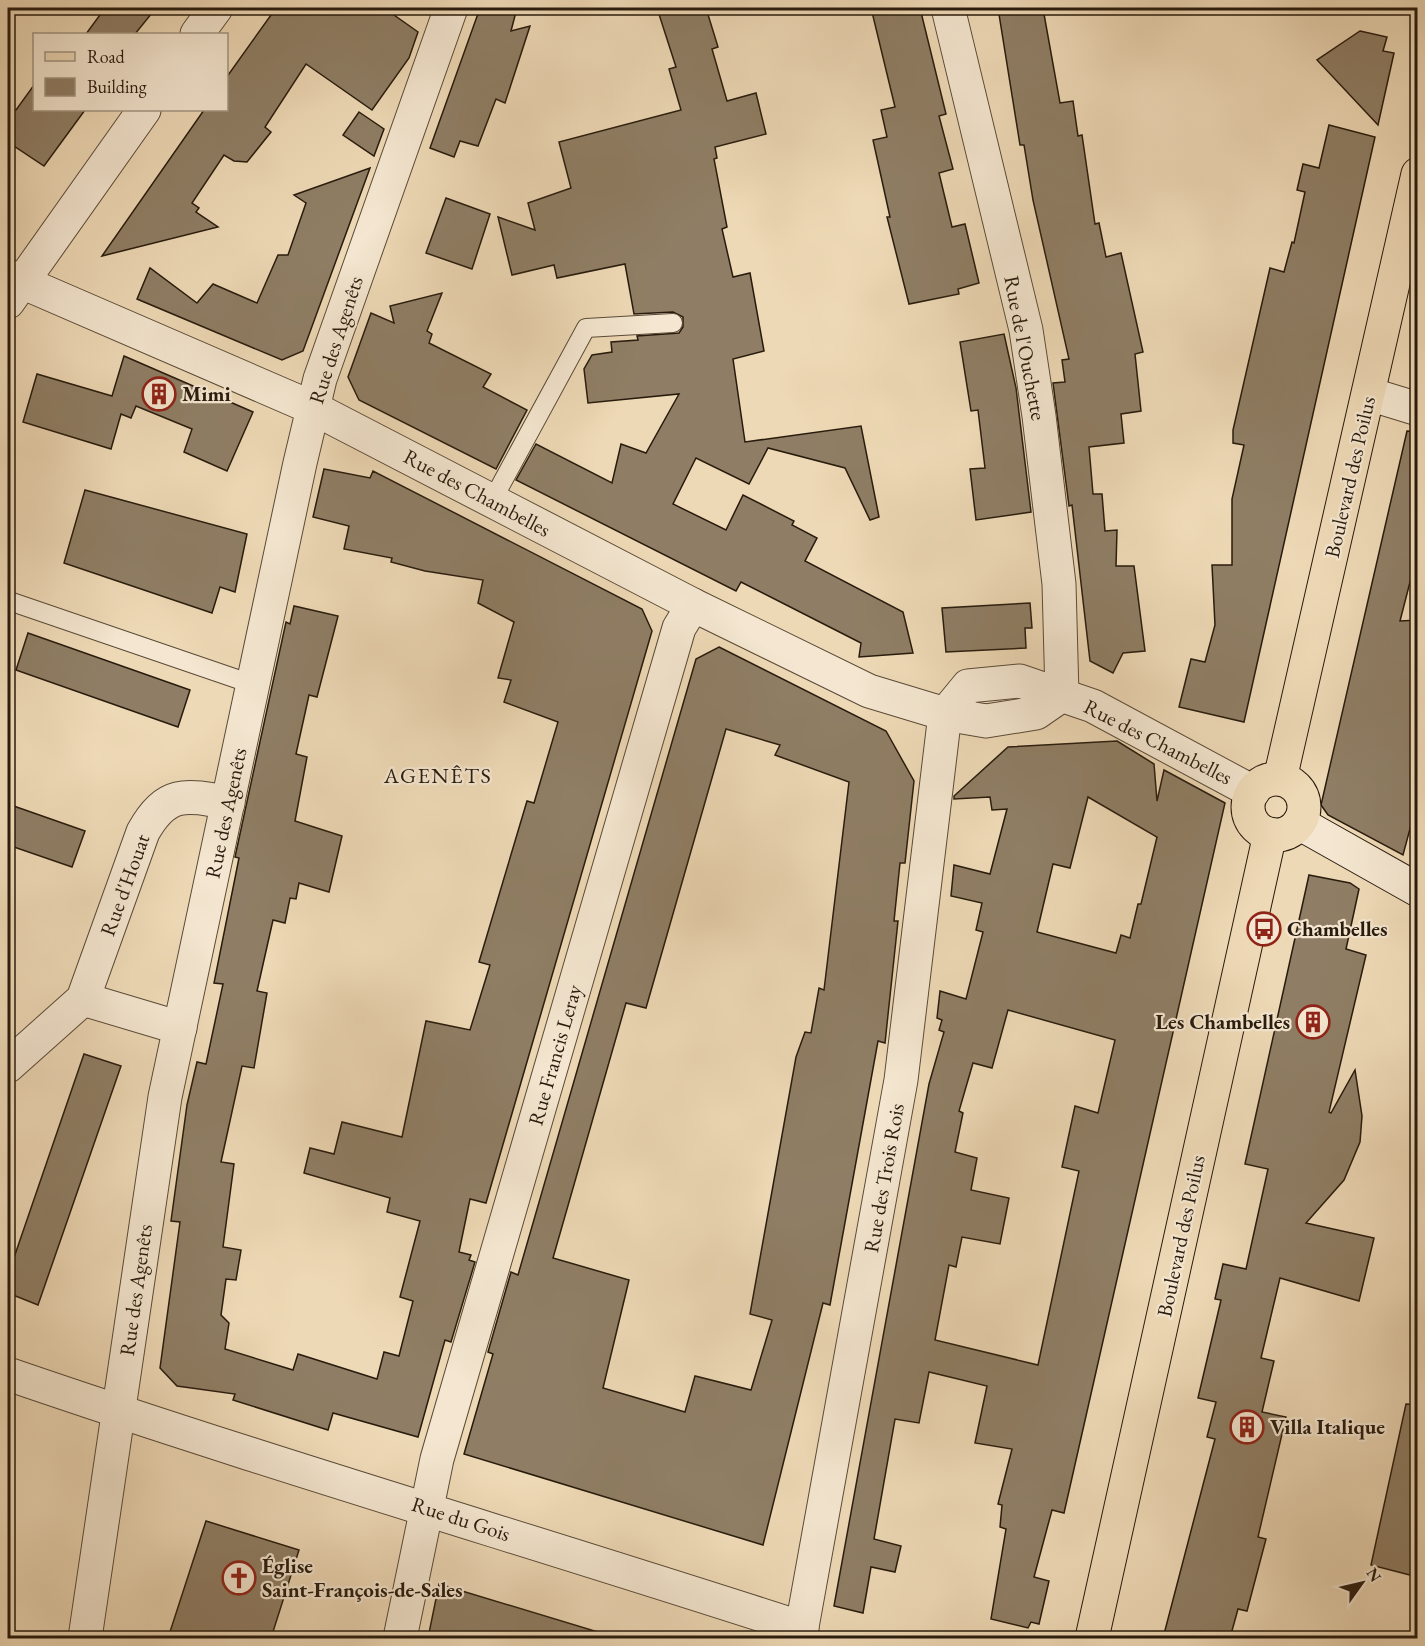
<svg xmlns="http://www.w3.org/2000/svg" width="1425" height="1646" font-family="'EB Garamond',serif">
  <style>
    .building { fill: #8f7e65; stroke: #281b0d; stroke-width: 1.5; fill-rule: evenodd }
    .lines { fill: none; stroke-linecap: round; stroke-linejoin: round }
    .lane-casing { stroke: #5a4a37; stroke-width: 20 }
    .street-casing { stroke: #5a4a37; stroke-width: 35 }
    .secondary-casing { stroke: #281b0d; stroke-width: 35 }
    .primary-casing { stroke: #281b0d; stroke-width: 35 }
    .lane { stroke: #f4e6d0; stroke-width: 18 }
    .street { stroke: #f4e6d0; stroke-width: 33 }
    .secondary { stroke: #f4e6d0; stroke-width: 33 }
    .primary { stroke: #eed9b6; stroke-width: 33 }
    .labels { text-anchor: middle; stroke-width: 4.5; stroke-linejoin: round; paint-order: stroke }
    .street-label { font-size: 21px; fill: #281b0d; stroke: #f4e6d0 }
    .poi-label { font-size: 21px; font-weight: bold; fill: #281b0d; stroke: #f4e6d0; text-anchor: start }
    .neighbourhood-label { font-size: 22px; letter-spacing: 1.5px; fill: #281b0d; stroke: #f4e6d0 }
  </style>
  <rect width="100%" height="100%" fill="#eed9b6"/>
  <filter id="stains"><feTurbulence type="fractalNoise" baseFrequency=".00333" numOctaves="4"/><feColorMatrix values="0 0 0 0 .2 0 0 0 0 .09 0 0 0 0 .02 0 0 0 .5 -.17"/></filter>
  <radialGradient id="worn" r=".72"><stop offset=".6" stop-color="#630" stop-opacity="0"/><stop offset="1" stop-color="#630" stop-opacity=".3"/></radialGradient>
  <g class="building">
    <polygon points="105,8 156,8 135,34 86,34"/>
    <polygon points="276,8 384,8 418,32 409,58 372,110 306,64 265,127 271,132 247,162 234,161 224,155 192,203 199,208 196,212 218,227 102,256 204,110 226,110 226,78"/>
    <polygon points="480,8 517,8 511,31 530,26 505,103 496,99 478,146 460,141 454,157 430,148"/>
    <polygon points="657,8 706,8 718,47 712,49 727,101 756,93 766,134 715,147 717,158 714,159 727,227 722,229 733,277 750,273 764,351 733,359 745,442 861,426 879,517 870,520 845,468 768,448 749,484 696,458 673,504 726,530 743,495 794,521 792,525 817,538 805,561 903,612 913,653 859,657 861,643 741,582 736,591 516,480 536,444 612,483 621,444 646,453 679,394 588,403 584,369 592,355 612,352 611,342 638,340 637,336 679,333 683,327 683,317 673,312 634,314 625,264 557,278 554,265 512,275 498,217 535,230 528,203 571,188 559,142 681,110 669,69 676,67"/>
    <polygon points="886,8 920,8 946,114 939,116 953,169 939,173 952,227 965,224 979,283 958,289 959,294 909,304 887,217 890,217 873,140 887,137 881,110 895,107 872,12"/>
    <polygon points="998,8 1036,8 1037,14 1044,14 1060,103 1073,101 1078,136 1082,135 1095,224 1099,223 1106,257 1121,253 1143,352 1135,354 1141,411 1121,414 1124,443 1089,447 1093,494 1102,494 1105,531 1117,530 1116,566 1134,566 1145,651 1123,653 1113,673 1090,661 1072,505 1069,506 1053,383 1065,382 1062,360 1069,359 1033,200 1024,145 1020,145"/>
    <polygon points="1360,31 1387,37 1383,51 1394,53 1378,125 1317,60"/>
    <polygon points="34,85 34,110 85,110 44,166 8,142 8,110 16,110"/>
    <polygon points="359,112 384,129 374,156 343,135"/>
    <polygon points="1329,125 1375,137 1244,722 1179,707 1191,659 1205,662 1215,625 1212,565 1232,565 1232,499 1244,445 1233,443 1233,430 1270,268 1284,272 1292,242 1294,243 1305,192 1297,190 1303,164 1319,168"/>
    <polygon points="370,168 303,351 282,360 137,299 150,268 197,303 213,284 257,303 278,255 288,255 306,203 294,195"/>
    <polygon points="446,198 490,214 472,269 426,253"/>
    <polygon points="442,293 427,331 432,334 429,343 491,374 483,387 527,410 496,469 359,400 348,377 371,313 394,323 390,306"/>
    <polygon points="1004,334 1016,388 1031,512 976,520 970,469 985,468 978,410 971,411 960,342"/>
    <polygon points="124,356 253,412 227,471 184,452 192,429 136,406 131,418 121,414 111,449 23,422 37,374 112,396"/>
    <polygon points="1407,431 1418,432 1418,551 1400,621 1418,620 1418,735 1413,757 1418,799 1403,855 1328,815 1321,805"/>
    <polygon points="324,469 370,478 373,471 642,609 652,631 486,1203 470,1199 459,1252 471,1255 469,1260 475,1262 451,1342 445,1340 418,1437 333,1413 328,1430 233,1400 235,1394 177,1386 160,1368 180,1222 171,1221 187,1105 197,1062 206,1064 223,984 214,983 239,858 235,857 286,622 290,624 294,606 338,616 317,697 309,695 296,754 307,757 295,821 342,836 329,892 299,883 296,899 290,898 285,923 273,920 257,991 267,993 254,1068 242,1066 221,1162 234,1164 223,1247 241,1250 236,1280 226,1279 221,1315 229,1323 225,1349 293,1370 298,1354 377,1379 384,1352 399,1356 413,1301 400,1297 420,1221 387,1212 390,1198 304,1173 310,1148 334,1154 342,1122 402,1137 426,1021 470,1030 490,965 479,962 527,801 534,803 558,722 504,702 511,680 498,678 514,622 478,603 483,580 425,571 391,562 392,558 344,549 349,526 313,517"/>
    <polygon points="85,490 247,534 235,592 220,587 212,613 64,563"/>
    <polygon points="1030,603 1032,628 1025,628 1026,648 946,652 942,608"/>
    <polygon points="28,633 190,690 178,727 16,670"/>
    <path d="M719,647l167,84 28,50 -9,82h-5l-6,58h4l-13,122 -7,-2 -48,264 -7,-2 -60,242 -299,-91 29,-100 -5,-2 23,-80 7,3 178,-616zM726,729l54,16 -5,10 74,27 -25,208 -5,-2 -8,45 -6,-1 -9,25 -46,257 22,6 -21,70 -56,-14 -10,36 -82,-24 26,-108 -76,-22 73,-255 20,5z"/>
    <path d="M1117,741l37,23 3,37 7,-31 61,33 -161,710 -12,-3 -18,67 15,4 -10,43 -8,-2 -3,6 -37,-9 15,-90 -6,-2 2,-22 -4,-1 14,-55 -37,-6 12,-57 -58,-14 -10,51 -24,-4 -21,120 27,7 -6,26 -24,-5 -8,46 -29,-7 95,-522 15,-52 -5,-2 3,-10 -5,-2 3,-27 26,8 17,-67 -7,-2 6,-27 -31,-7 3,-31 36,9 17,-65 -15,1 -2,-13 -36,2v-3l54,-49zM1088,797l69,40 -16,67h-3l-8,34 -9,-3 -5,18 -79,-21 16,-68 17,4zM1008,1010l107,30 -17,73 -23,-7 -13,61 17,4 -41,194 -103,-25 14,-75 7,2 6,-30 38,7 9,-46 -38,-8 6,-32 -22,-6 8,-39 -4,-2 14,-48 19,5z"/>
    <polygon points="8,804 85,831 72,867 8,845"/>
    <polygon points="1309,875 1350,883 1359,889 1346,949 1366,955 1329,1112 1331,1113 1355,1070 1362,1116 1360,1142 1344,1180 1306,1223 1374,1238 1359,1301 1280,1278 1261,1358 1274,1361 1262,1412 1286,1417 1258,1537 1266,1539 1247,1611 1238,1609 1230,1638 1163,1638 1215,1439 1207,1437 1216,1402 1198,1398 1221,1300 1215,1299 1223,1264 1246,1269 1268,1169 1245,1164"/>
    <polygon points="84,1054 121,1066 38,1305 8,1293 8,1275"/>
    <polygon points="1406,1404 1418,1405 1418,1543 1410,1575 1371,1565"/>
    <polygon points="206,1521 299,1550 271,1638 168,1638"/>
    <polygon points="439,1584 598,1632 597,1638 428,1638"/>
  </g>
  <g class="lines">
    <g class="lane-casing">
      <g id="lane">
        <polyline points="492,501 586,328 673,323"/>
        <polyline points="12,602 240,680 254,681"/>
      </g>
    </g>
    <g class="street-casing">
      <g id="street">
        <polyline points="948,8 1026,330 1039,416 1059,584 1062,695"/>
        <polyline points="197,34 216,8"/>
        <polyline points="8,276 313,408 693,605 869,691 945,714 986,721 1036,713 1062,695"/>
        <polyline points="8,302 144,110"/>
        <polyline points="1369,394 1418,409"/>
        <polyline points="945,714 968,686 1020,681 1093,706 1253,792"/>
        <polyline points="83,999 180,1028"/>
        <path d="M8,1066l75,-67 60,-167c23,-41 42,-38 85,-29"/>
        <path d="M8,1374c262,90 529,168 794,254"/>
        <polyline points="85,1638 165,1097 300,463 320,379 451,8"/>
        <polyline points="400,1638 437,1459 679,628 693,605"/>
        <polyline points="800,1638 901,1080 945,714"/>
      </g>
    </g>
    <g class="secondary-casing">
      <polyline id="secondary" points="1299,823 1418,890"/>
    </g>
    <g class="primary-casing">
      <g id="primary">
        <polyline points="1280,779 1418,174"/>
        <circle cx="1276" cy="807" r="28"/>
        <polyline points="1092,1638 1270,834"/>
      </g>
    </g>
    <use href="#lane" class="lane"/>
    <use href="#street" class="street"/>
    <use href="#secondary" class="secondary"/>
    <use href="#primary" class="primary"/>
  </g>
  <defs>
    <g id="building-ring" transform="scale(1.725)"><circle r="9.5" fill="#f4e6d0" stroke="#8f2418" stroke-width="1.5"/><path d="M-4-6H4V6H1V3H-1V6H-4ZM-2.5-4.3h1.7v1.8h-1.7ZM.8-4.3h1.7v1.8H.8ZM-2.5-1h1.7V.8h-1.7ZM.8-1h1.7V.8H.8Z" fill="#8f2418"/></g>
    <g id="bus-ring" transform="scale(1.725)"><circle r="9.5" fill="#f4e6d0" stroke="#8f2418" stroke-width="1.5"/><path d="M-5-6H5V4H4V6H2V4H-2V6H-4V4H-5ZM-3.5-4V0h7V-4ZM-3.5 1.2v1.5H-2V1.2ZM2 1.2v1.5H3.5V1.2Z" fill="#8f2418"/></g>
    <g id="church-ring" transform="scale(1.725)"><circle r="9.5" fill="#f4e6d0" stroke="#8f2418" stroke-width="1.5"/><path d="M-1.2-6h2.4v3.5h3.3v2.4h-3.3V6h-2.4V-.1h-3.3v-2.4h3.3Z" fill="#8f2418"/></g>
  </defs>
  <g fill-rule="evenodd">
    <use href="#building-ring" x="159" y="394"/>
    <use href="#bus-ring" x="1264" y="929"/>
    <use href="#building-ring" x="1313" y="1022"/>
    <use href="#building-ring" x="1247" y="1427"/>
    <use href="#church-ring" x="239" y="1578"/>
  </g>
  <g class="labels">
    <g class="street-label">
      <text transform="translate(336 340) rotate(-72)" y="7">Rue des Agenêts</text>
      <text transform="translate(1025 348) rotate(79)" y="7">Rue de l'Ouchette</text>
      <text transform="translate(1350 477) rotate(-77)" y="7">Boulevard des Poilus</text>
      <text transform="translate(477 493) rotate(28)" y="7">Rue des Chambelles</text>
      <text transform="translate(1158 742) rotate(27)" y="7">Rue des Chambelles</text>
      <text transform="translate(226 813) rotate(-78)" y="7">Rue des Agenêts</text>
      <text transform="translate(125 885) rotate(-70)" y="7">Rue d'Houat</text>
      <text transform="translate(555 1055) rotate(-74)" y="7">Rue Francis Leray</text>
      <text transform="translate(884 1178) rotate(-80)" y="7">Rue des Trois Rois</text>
      <text transform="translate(1181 1236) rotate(-78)" y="7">Boulevard des Poilus</text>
      <text transform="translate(136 1290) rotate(-82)" y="7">Rue des Agenêts</text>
      <text transform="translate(461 1519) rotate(18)" y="7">Rue du Gois</text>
    </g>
    <g class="poi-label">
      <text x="182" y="401">Mimi</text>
      <text x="1287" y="936">Chambelles</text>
      <text x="1290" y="1029" text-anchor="end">Les Chambelles</text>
      <text x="1270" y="1434">Villa Italique</text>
      <text x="262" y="1573">Église<tspan x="262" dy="24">Saint-François-de-Sales</tspan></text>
    </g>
    <g class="neighbourhood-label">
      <text x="438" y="783">AGENÊTS</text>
    </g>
  </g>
  <rect width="1425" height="1646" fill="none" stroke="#eed9b6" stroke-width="30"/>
  <rect x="9" y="9" width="1407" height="1628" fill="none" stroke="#281b0d" stroke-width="3"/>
  <rect x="15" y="15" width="1395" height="1616" fill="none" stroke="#281b0d" stroke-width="1.5"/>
  <rect x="33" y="33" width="195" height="78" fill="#f4e6d0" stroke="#a29582" stroke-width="1.5"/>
  <rect x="45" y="52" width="30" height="9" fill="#eed9b6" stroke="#a29582" stroke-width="1.5"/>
  <text x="87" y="63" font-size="18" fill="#281b0d">Road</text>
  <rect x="45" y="78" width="30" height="18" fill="#8f7e65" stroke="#a29582" stroke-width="1.5"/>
  <text x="87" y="93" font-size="18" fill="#281b0d">Building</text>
  <g transform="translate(1362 1583) rotate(56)" stroke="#f4e6d0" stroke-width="4.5" paint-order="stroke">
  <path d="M0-4.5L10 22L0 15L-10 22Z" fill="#281b0d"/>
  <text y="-9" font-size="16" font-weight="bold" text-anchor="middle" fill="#281b0d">N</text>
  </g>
  <rect width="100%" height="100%" filter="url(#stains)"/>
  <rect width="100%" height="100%" fill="url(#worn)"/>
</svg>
